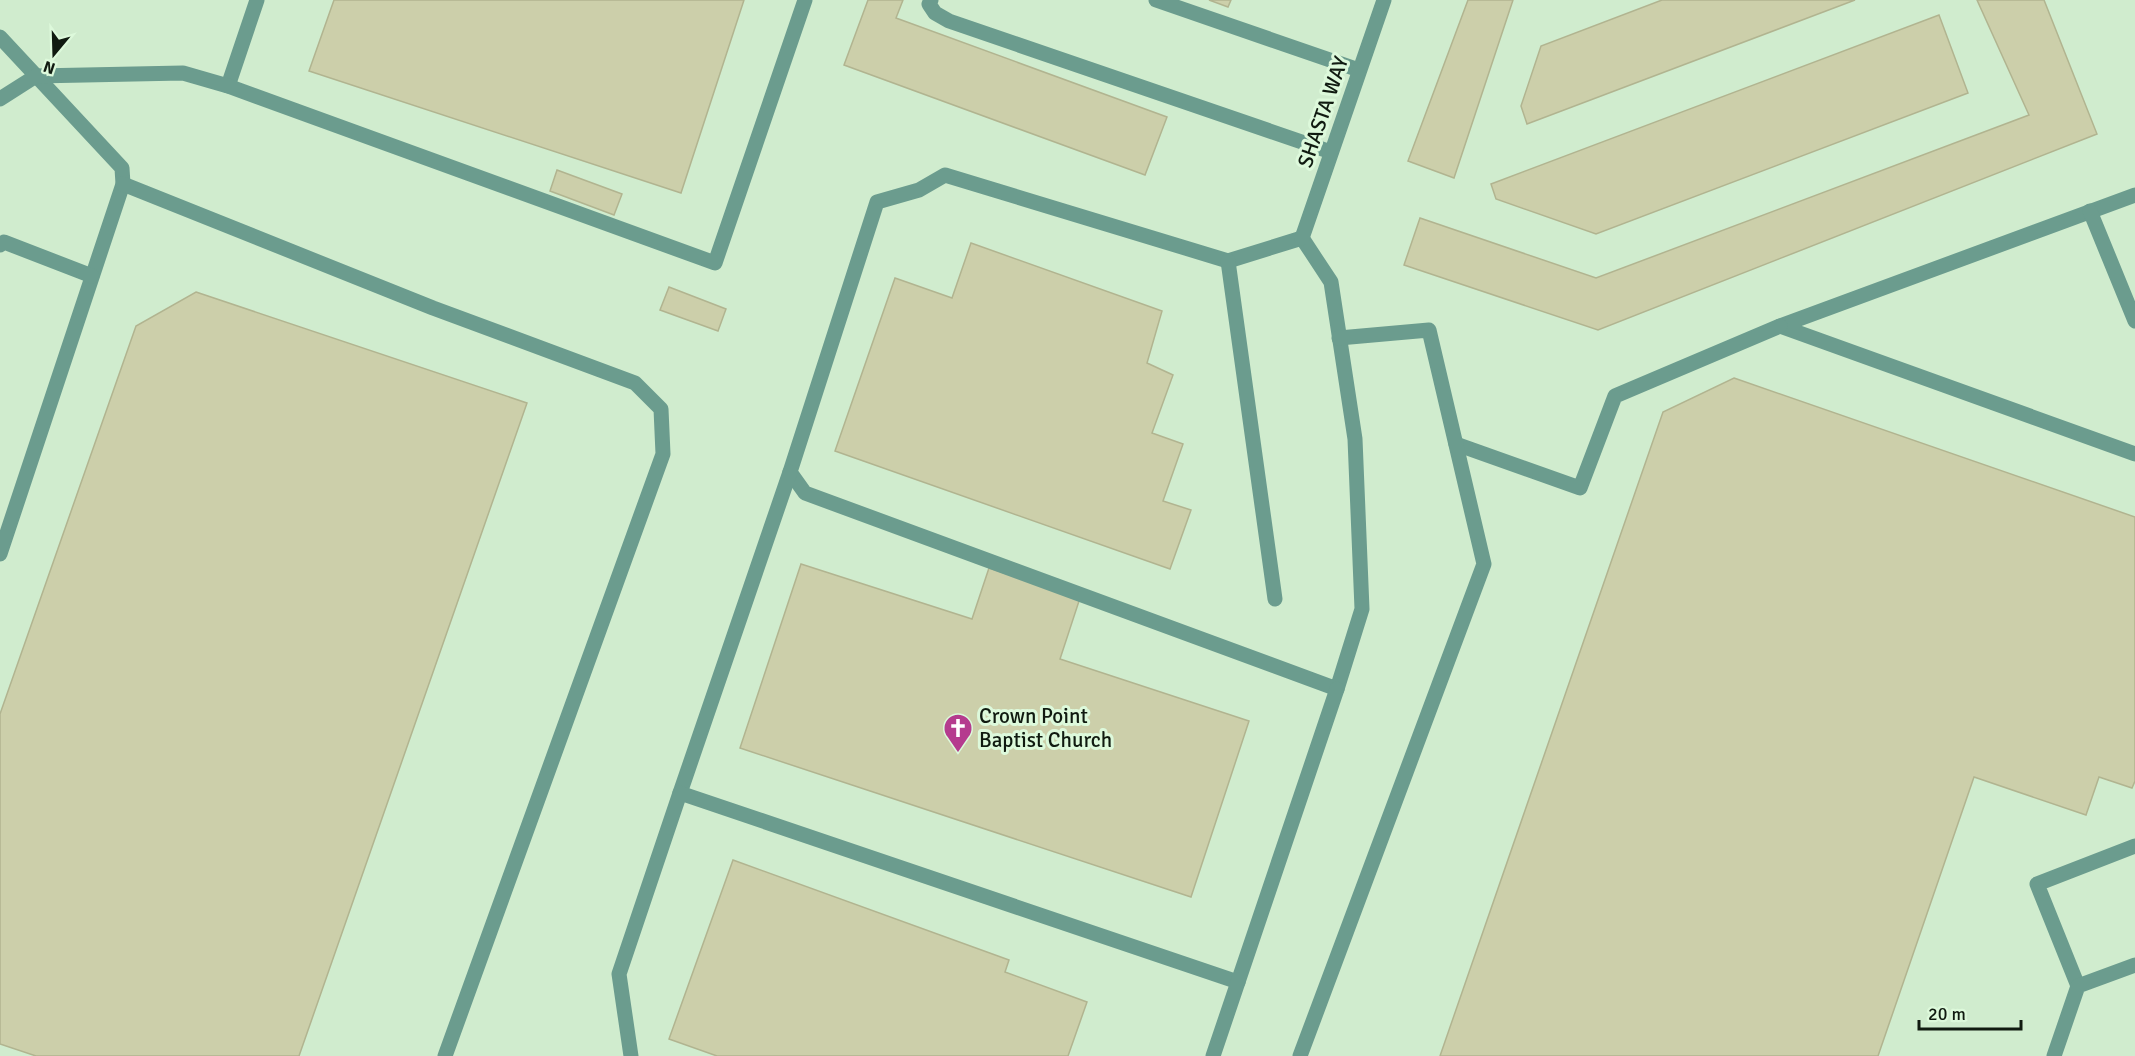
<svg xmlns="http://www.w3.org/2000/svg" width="2135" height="1056" font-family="Signika,sans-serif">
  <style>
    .building { fill: #cccfaa; stroke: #b1b490; stroke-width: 1.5 }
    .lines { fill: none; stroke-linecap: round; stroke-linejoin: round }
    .minor { stroke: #6b9c8e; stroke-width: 15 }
    .labels { text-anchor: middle; stroke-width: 6; stroke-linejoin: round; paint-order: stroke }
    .street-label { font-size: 21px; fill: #101a10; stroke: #ddf9db }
    .poi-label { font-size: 21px; fill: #101a10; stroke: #ddf9db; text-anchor: start }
  </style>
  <rect width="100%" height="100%" fill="#d0ecce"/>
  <g class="building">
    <polygon points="334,0 744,0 681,193 309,71"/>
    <polygon points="868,0 903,0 896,18 1167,117 1145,175 844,65"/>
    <polygon points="1209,0 1231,0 1228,7"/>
    <polygon points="1468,0 1513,0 1454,178 1408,161"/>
    <polygon points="1662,0 1855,0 1527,124 1521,106 1541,46"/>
    <polygon points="1977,0 2044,0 2097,134 1598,330 1404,265 1420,218 1596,278 2029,115"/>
    <polygon points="1939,15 1968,93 1596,234 1496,199 1491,184"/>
    <polygon points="557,170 622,194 614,215 550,191"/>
    <polygon points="971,243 1162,311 1147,363 1173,375 1152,433 1183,444 1163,501 1191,510 1170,569 835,451 895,278 952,298"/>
    <polygon points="669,287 726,309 718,331 660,310"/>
    <polygon points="196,292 527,403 299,1056 36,1056 0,1044 0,714 136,326"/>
    <polygon points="1734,378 2135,517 2135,781 2132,788 2099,777 2086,815 1974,777 1878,1056 1440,1056 1663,412"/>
    <polygon points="801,564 972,619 989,568 1080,598 1060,659 1249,721 1191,897 740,748"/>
    <polygon points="733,860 1009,960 1005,972 1087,1002 1068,1056 717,1056 669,1039"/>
  </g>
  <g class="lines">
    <g class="minor">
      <polyline points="931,0 929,4 935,13 949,21 1331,152"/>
      <polyline points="1156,0 1359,70"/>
      <polyline points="0,37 122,168 123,184 0,554"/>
      <polyline points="228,86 257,0"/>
      <polyline points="0,99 36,76 183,73 228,86 715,263 805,0"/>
      <polygon points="945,175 1228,261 1302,238 1331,282 1355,439 1362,609 1337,689 805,493 790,472 877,202 919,190"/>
      <polyline points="123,184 433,308 635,383 661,409 663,454 445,1056"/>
      <polyline points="2135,195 1780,326 2135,454"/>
      <polyline points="2090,211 2135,321"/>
      <polyline points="1302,238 1384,0"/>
      <polyline points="0,245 4,242 92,276"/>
      <polyline points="1228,261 1275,599"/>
      <polyline points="1456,444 1580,488 1615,396 1780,326"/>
      <polyline points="680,793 790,472"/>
      <polyline points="2078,986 2037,884 2135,846"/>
      <polyline points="631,1056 619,974 680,793 1238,982"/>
      <polyline points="1213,1056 1337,689"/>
      <polyline points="1300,1056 1484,564 1429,330 1339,338"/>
      <polyline points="2054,1056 2078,986 2135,965"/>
    </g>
  </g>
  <defs>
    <g id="church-pin" transform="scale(1.5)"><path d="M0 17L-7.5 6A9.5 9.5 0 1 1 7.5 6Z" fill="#b53b8e" stroke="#ddf9db"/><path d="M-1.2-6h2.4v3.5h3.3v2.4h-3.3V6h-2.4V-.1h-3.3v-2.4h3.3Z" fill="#fff"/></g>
  </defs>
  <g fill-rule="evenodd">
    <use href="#church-pin" x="958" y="728"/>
  </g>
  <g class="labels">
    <g class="street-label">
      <text transform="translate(1323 112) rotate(-71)" y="7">SHASTA WAY</text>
    </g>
    <g class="poi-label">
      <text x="979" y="723">Crown Point<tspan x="979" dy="24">Baptist Church</tspan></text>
    </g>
  </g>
  <g transform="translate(54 54) rotate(199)" stroke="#ddf9db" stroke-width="4.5" paint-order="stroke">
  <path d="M0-4.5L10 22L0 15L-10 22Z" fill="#101a10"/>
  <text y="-9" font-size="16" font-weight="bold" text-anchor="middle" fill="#101a10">N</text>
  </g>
  <path d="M1919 1020v9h102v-9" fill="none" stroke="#101a10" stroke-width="3"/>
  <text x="1928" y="1020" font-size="18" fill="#101a10" stroke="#ddf9db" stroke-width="4.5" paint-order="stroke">20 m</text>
</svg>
